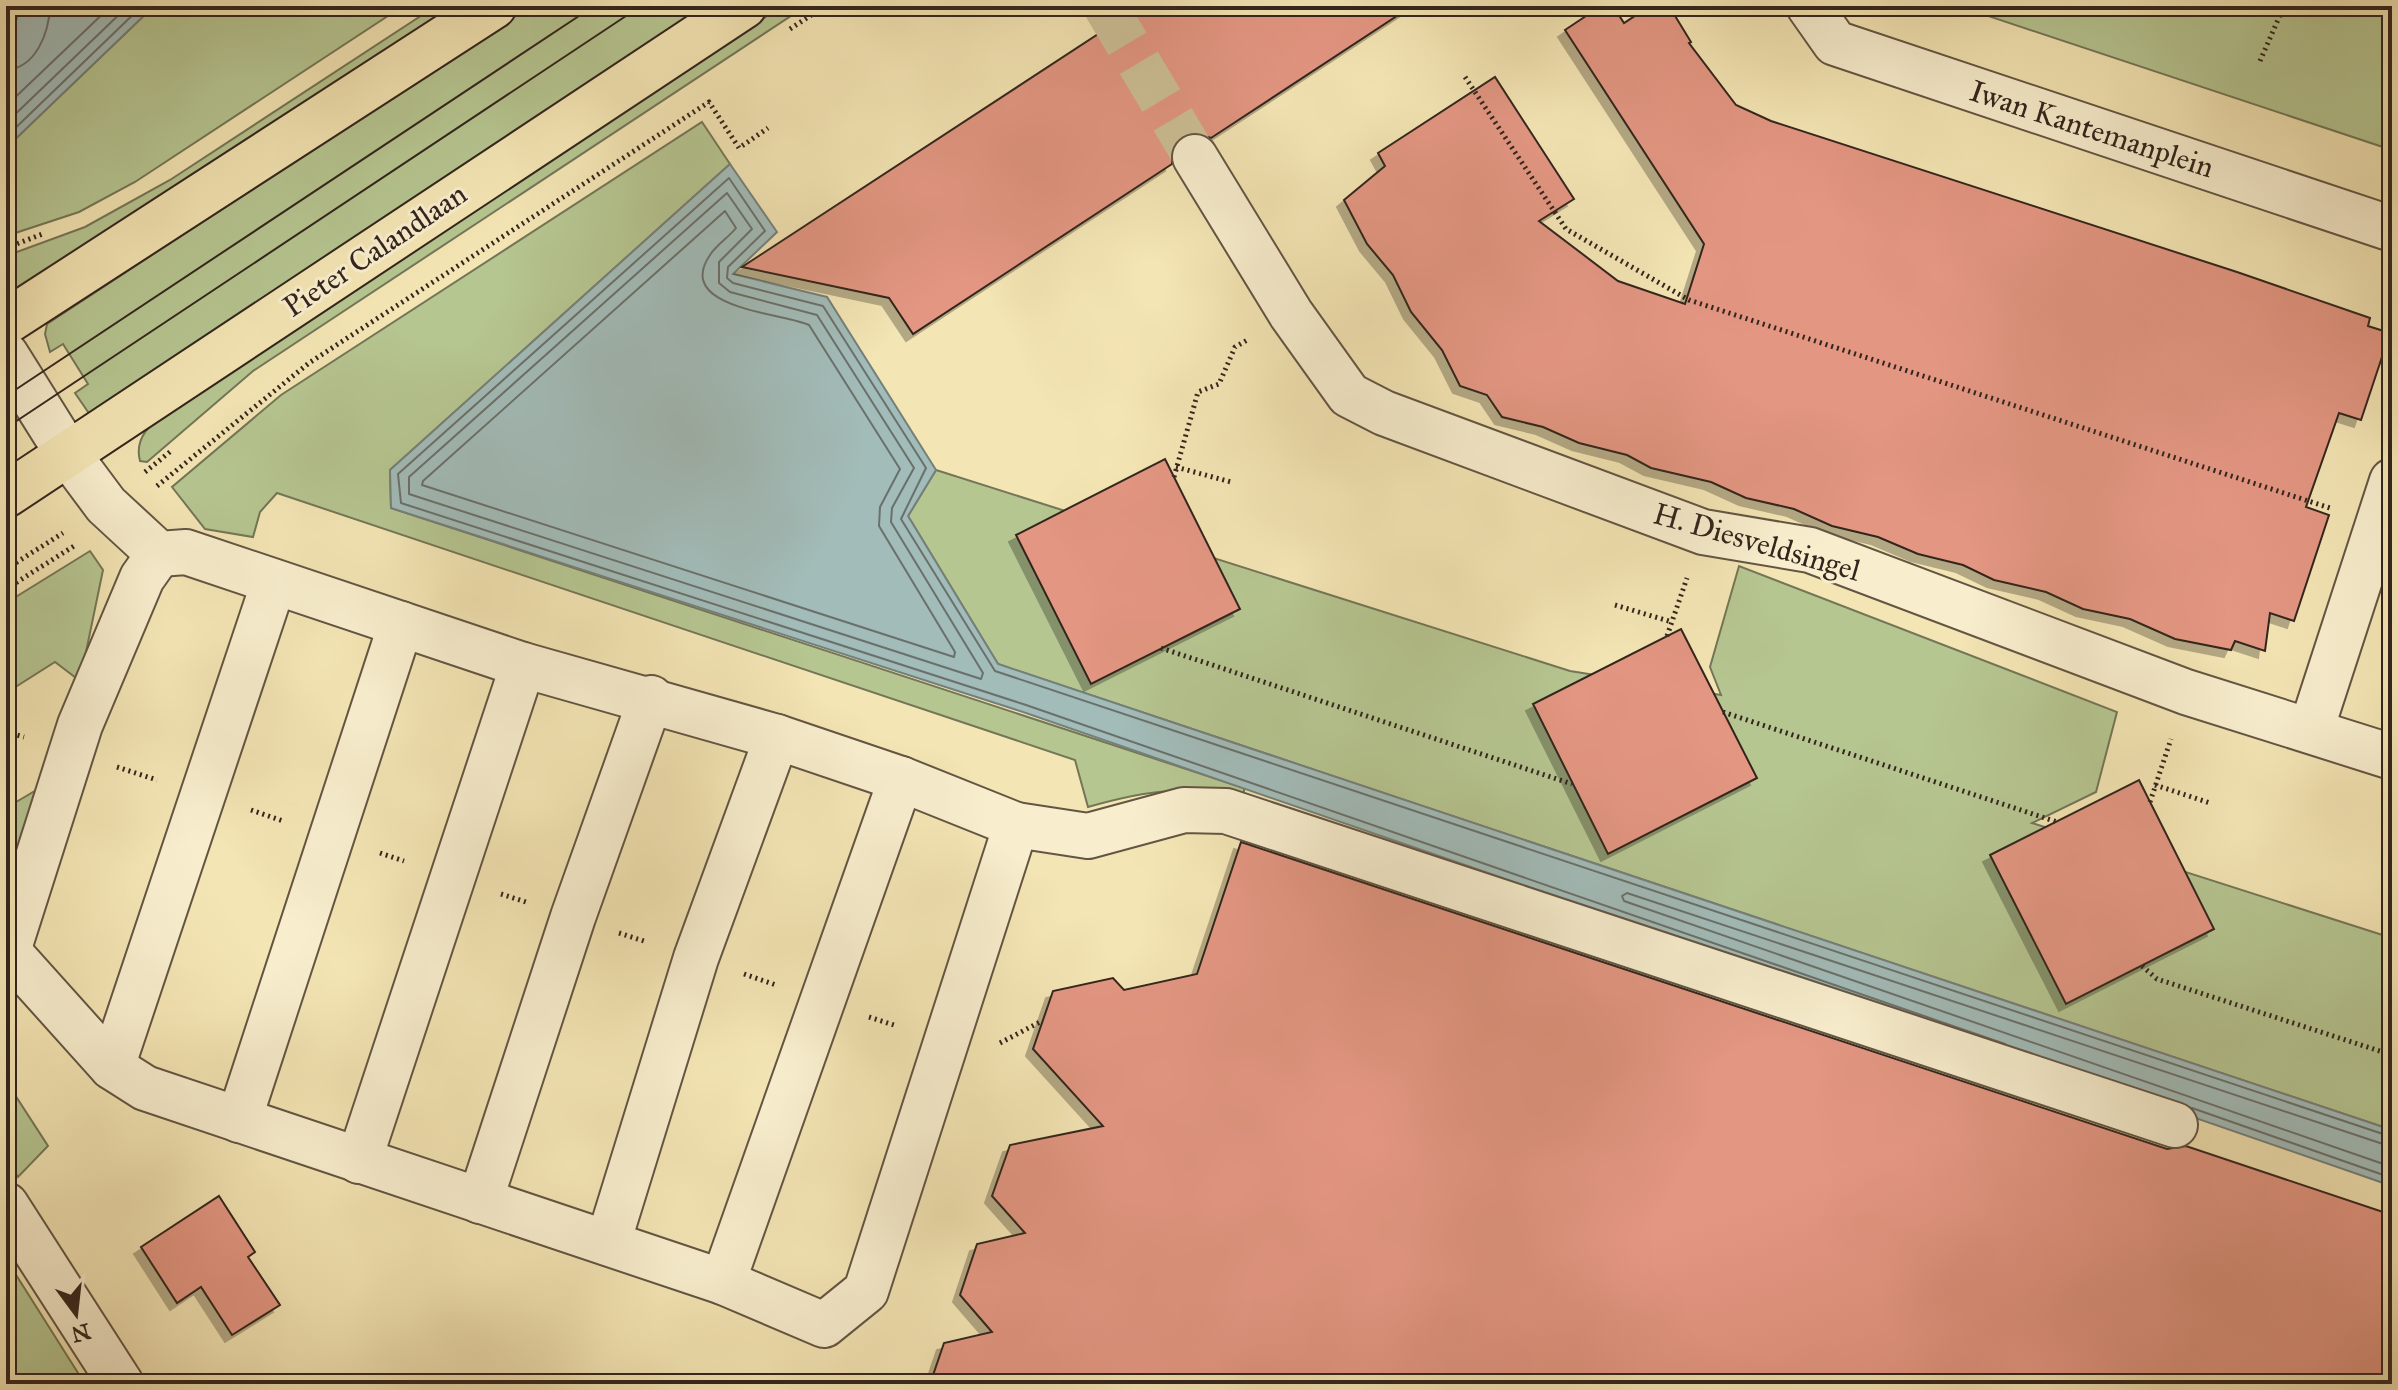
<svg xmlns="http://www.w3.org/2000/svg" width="2398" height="1390" font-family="'IM FELL Great Primer',serif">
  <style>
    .green { fill: #b6c691; stroke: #747657; stroke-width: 2 }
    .water { fill: #a2bcb9; stroke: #76807b; stroke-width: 2 }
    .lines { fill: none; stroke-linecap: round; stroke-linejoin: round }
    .shore { stroke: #6a706b; stroke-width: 2 }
    .building { fill: #e39682; stroke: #33251d; stroke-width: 2; filter: url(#shadow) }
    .minor-tunnel { stroke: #cdbf96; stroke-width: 44; stroke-dasharray: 44 22; stroke-linecap: butt }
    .minor-casing { stroke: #635543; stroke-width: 48 }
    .major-casing { stroke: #33251d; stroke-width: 48 }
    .path { stroke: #33251d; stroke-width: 5; stroke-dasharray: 2 4; stroke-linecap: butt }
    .minor { stroke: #f8eece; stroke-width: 44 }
    .major { stroke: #f4e5b4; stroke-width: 44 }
    .tram { stroke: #33251d; stroke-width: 2 }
    .labels { text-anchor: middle; stroke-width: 6; stroke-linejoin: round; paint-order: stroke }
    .street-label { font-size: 30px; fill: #33251d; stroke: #f8eece }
  </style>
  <defs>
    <filter id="shadow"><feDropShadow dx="-7" dy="7" stdDeviation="0" flood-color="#0004"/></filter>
  </defs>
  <rect width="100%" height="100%" fill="#f4e5b4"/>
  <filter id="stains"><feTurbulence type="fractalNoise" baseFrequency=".0025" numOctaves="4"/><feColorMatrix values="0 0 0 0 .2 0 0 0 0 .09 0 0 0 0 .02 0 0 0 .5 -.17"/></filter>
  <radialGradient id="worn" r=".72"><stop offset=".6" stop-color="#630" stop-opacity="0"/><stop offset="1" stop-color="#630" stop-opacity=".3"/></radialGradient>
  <g class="green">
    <polygon points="154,6 403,6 135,182 79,212 6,236 6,148"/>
    <polygon points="436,6 462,6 14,302 6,291 6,256 85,227 170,180"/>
    <polygon points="531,6 719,6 95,414 88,412 75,393 88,384 63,344 50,352 45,334 47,324"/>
    <path d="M782,6h24l-553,365 -106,91 -7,-1c-6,-23 10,-37 27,-49z"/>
    <polygon points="1964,6 2392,6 2392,150 1967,9"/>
    <path d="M702,122l28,42 -340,306 1,38 853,280v12c-68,-13 -89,-12 -156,7l-13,-47 -798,-267 -17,19 -7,25 -48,-8 -33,-42 109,-92z"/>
    <polygon points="936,470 1570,671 1721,695 1710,667 1739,566 2117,712 2096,792 2032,823 2392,938 2392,1130 998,664 908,516"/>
    <polygon points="90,551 103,570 80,681 55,662 6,693 6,603"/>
    <polygon points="45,785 6,900 6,808"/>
    <polygon points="6,1081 48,1146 18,1177 6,1159"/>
    <polygon points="6,1259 85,1384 6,1384"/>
  </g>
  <g class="water">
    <polygon points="21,6 154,6 6,148 6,50"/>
    <polygon points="730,164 777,232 733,274 827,297 936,470 908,516 998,664 2392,1130 2392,1186 1023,712 391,508 390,470"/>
  </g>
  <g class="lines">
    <g class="shore">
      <path d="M6,70c30,-2 43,-37 44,-64"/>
      <polyline points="6,106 111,6"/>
      <polyline points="6,123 128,6"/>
      <polyline points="6,137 142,6"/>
      <polygon points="727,193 752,229 719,262 719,283 730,292 817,315 914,468 892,508 891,522 983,673 981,679 409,494 409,477"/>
      <path d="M725,211l11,17c-8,10 -20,17 -26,27 -37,54 74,58 99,70l91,144 -20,38 -1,19 76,126 -1,5 -532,-172 1,-4z"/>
      <polyline points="2005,1044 1026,705 401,503 398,474 729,178 765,231 728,267 727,278 733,283 823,306 926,468 901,519 995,671 2392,1137"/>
      <polyline points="2192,1108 2392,1178"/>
      <polyline points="2392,1147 1627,893 1622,896 1624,901 2392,1167"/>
    </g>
  </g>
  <g class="building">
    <polygon points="1141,6 1412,6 1211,138 1195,132 1181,136 1173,146 1172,164 913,334 889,298 742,267"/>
    <polygon points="1601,6 1613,6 1624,23 1650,6 1669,6 1691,42 1689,43 1736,105 1771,121 2237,272 2370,318 2368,326 2390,333 2361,420 2339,413 2306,507 2329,515 2294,621 2270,613 2265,651 2235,641 2231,650 2175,639 2130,619 2083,609 2046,592 1994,580 1963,565 1918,554 1878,537 1832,526 1794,509 1746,498 1711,482 1651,468 1627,455 1579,443 1543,427 1502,417 1487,395 1460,386 1442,350 1411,312 1393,275 1367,244 1344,200 1385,166 1378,153 1495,77 1574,199 1539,221 1618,281 1685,304 1704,244 1565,30"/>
    <polygon points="1165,459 1240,609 1091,684 1016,535"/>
    <polygon points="1681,629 1757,778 1608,854 1533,704"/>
    <polygon points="2139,780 2214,929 2066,1004 1990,855"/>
    <polygon points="1241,842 2167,1149 2186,1146 2392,1215 2392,1384 930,1384 944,1343 992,1332 960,1295 977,1244 1025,1233 992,1196 1010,1145 1103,1126 1033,1049 1053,991 1113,978 1124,990 1197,974"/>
    <polygon points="219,1196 255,1252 248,1257 280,1305 232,1335 201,1287 177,1303 141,1247"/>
  </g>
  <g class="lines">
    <polyline class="minor-tunnel" points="1105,6 1195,157"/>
    <g class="minor-casing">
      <g id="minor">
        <polyline points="1809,6 1835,43 2392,229"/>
        <polyline points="1195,157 1291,314 1349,395 1384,413 1703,532 1810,550 2186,692 2392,757"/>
        <polyline points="6,355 68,454 106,505 159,554 186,552 523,665 777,737 901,779 1016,825 866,1291 824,1325 723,1282 145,1088 112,1067 6,949"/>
        <polyline points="2311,730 2392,481"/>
        <polyline points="1016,825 1088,836 1184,810 1226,811 2175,1125"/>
        <polyline points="8,951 80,725 142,578 159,554"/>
        <polyline points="112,1067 274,582"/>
        <polyline points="239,1120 401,624"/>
        <polyline points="359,1161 523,665"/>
        <polyline points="480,1201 573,917 651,698"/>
        <polyline points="6,1205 121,1384"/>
        <polyline points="608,1243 696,958 777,737"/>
        <polyline points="723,1282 901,779"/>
      </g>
    </g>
    <g class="major-casing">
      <g id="major">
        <polyline points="6,322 494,6"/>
        <polyline points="6,495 744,6"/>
      </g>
    </g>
    <g class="path">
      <polyline points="790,29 825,6"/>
      <polyline points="2260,61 2284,6"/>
      <polyline points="1465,77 1566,229 1689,300 2330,508"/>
      <polyline points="6,248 45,233"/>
      <polyline points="1176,467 1231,482"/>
      <polyline points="145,472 171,451"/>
      <polyline points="1174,477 1198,392 1219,384 1235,347 1249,339"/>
      <polyline points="157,486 309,363 709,102 739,148 768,128"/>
      <polyline points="6,569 63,533"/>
      <polyline points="6,589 74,546"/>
      <polyline points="1615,605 1672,622"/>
      <polyline points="1667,636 1687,578"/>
      <polyline points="1161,648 1572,784"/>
      <polyline points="1723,712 2057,822"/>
      <polyline points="6,732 24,737"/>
      <polyline points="117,767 157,780"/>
      <polyline points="2155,785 2210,803"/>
      <polyline points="2150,802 2171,739"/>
      <polyline points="251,810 283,821"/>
      <polyline points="380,853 404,861"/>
      <polyline points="501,894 526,902"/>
      <polyline points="619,933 647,942"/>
      <polyline points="2142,966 2157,979 2392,1055"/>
      <polyline points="744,974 776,985"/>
      <polyline points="869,1017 897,1026"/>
      <polyline points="1000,1043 1042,1021"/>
    </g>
    <use href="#minor" class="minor"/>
    <use href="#major" class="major"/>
    <g class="tram">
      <polyline points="6,396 594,6"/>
      <polyline points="6,428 641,6"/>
    </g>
  </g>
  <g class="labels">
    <g class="street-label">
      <text transform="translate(2092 129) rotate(18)" y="10">Iwan Kantemanplein</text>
      <text transform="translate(375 250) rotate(-34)" y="10">Pieter Calandlaan</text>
      <text transform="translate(1757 542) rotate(16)" y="10">H. Diesveldsingel</text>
    </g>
  </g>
  <rect width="2398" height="1390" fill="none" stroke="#f4e5b4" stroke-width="32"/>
  <rect x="8" y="8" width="2382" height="1374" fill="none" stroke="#33251d" stroke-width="4"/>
  <rect x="16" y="16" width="2366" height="1358" fill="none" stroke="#33251d" stroke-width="2"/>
  <g transform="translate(76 1314) rotate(165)" stroke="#f8eece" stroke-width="6" paint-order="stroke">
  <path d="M0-6L14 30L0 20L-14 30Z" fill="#33251d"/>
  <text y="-12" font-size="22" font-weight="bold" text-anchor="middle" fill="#33251d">N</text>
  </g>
  <rect width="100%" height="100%" filter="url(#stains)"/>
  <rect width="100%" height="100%" fill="url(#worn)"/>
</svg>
